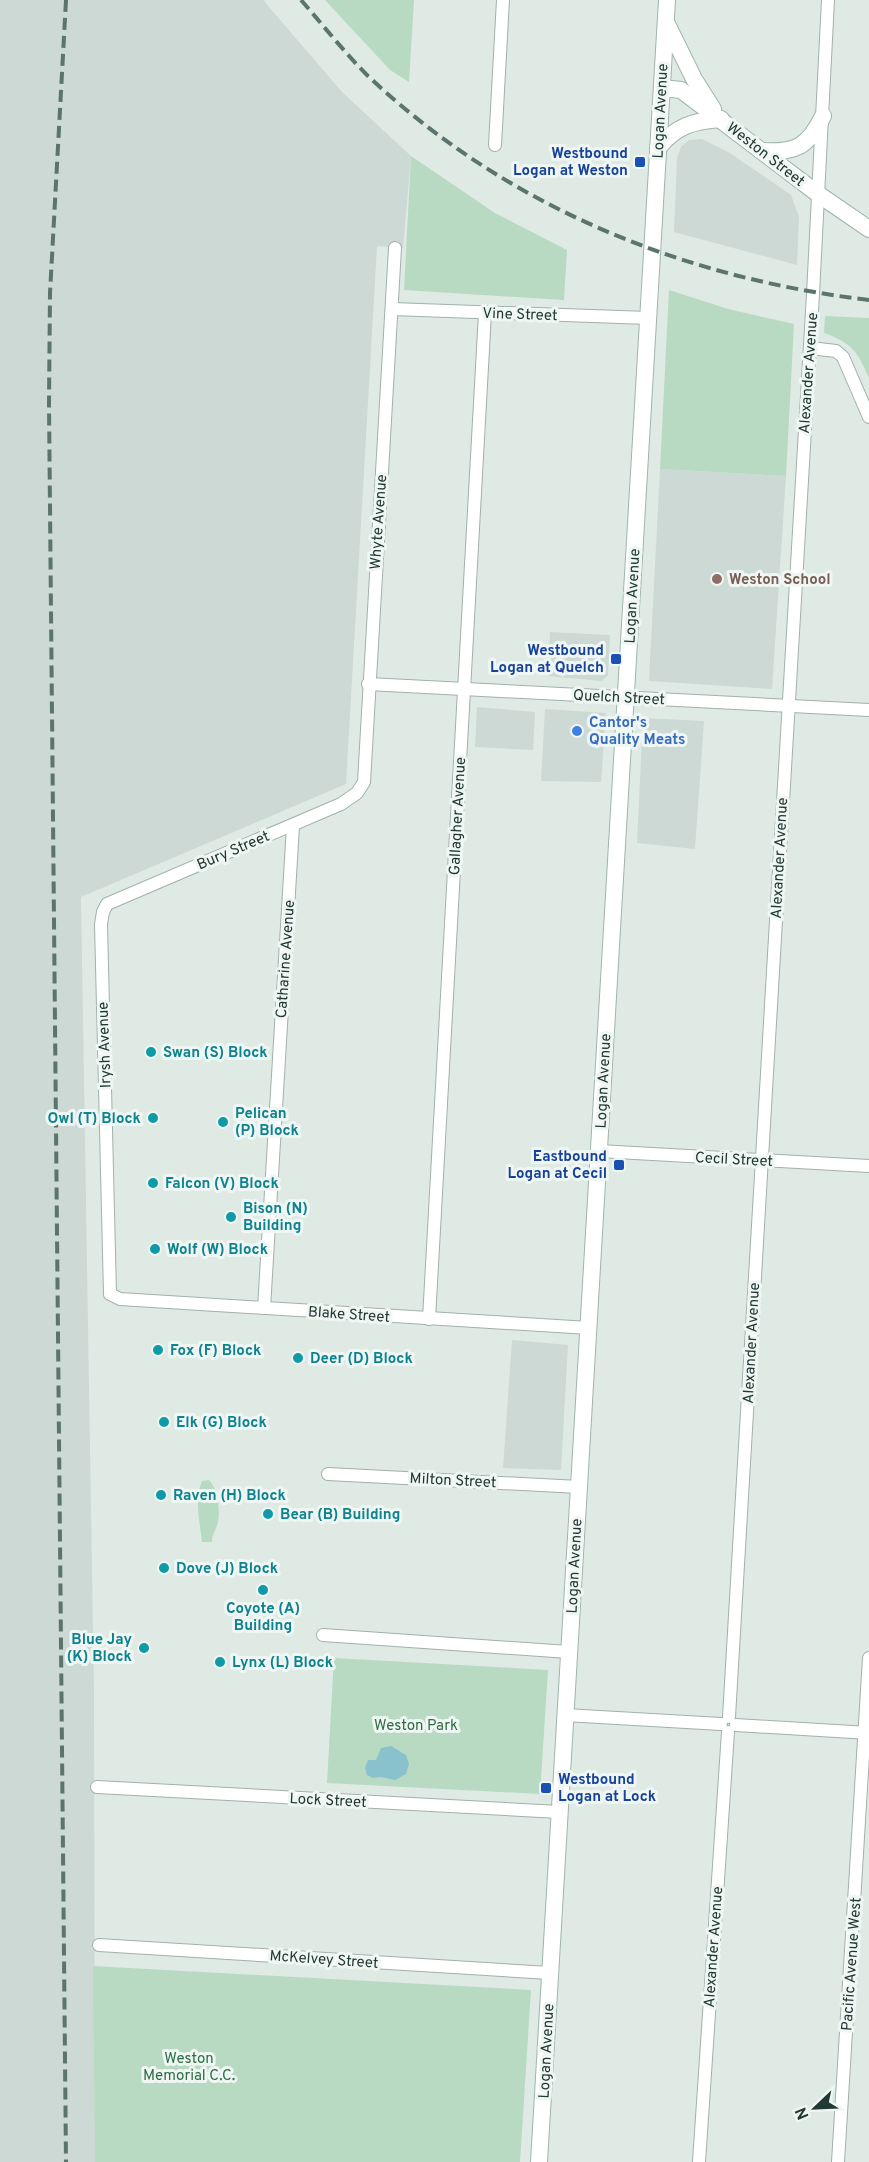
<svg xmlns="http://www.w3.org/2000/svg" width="869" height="2162" font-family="Overpass,sans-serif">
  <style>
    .built { fill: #cdd9d4 }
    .green { fill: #b8dac2 }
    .water { fill: #89c2cd }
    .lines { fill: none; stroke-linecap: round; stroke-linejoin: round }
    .street-casing { stroke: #a2b1ac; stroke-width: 14 }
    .secondary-casing { stroke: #9fb5ad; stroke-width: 18 }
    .street { stroke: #fff; stroke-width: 12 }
    .secondary { stroke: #fff; stroke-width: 16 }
    .rail { stroke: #5b746e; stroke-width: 4; stroke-dasharray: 12 6; stroke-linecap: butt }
    .transit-dot { fill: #1a4fb4; stroke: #eff6f3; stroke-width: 2 }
    .education-dot { fill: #8d6e63; stroke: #eff6f3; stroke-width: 2 }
    .shop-dot { fill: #3f7fe0; stroke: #eff6f3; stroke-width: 2 }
    .culture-dot { fill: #0f9aa8; stroke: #eff6f3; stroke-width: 2 }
    .labels { text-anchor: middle; stroke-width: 6; stroke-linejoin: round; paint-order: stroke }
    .street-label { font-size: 15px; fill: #213932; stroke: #eff6f3 }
    .transit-label { font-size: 15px; font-weight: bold; fill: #164399; stroke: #eff6f3; text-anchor: end }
    .education-label { font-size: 15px; font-weight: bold; fill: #785e54; stroke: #eff6f3; text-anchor: start }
    .shop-label { font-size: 15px; font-weight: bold; fill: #366cbe; stroke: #eff6f3; text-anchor: start }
    .culture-label { font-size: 15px; font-weight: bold; fill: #0d838f; stroke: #eff6f3; text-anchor: start }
    .park-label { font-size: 15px; fill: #2d6d46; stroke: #eff6f3 }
  </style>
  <rect width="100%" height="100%" fill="#dfeae5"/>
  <g class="built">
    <polygon points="0,0 263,0 342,92 411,156 403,248 377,246 346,784 81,897 94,1692 95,2162 0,2162"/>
    <polygon points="702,139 730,153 791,195 799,217 797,265 674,232 677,158 681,147 689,140"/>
    <polygon points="660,469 786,476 772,689 649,681"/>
    <polygon points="550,632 610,635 608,675 602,681 548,676"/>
    <polygon points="477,707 535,712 533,750 475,747"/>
    <polygon points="545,709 606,713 601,782 541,781"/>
    <polygon points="643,718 704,721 695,849 637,843"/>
    <polygon points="512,1340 568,1345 561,1470 503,1468"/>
  </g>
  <g class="green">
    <polygon points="325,0 414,0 409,82 390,70"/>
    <polygon points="411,156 495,213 567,250 564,300 404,290"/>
    <polygon points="669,290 728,309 794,324 786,476 660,469"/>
    <path d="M825,316l44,2v60c-11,-26 -17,-35 -45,-45z"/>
    <path d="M209,1480c9,8 13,37 7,48 -2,6 -4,7 -4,14h-10c-2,-19 -8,-42 0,-61z"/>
    <polygon points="334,1658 548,1670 540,1794 327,1783"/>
    <polygon points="93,1966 531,1990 520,2162 95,2162"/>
  </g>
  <polygon class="water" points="391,1746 406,1755 409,1764 406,1774 395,1780 381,1777 373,1778 367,1775 365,1768 368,1760 376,1760 381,1748"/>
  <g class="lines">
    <g class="street-casing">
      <g id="street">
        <polyline points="495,145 503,0"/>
        <polyline points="395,248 364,782 357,793 341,804 107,904 103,912 101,924 110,1294 120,1299 589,1328"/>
        <polyline points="392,309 648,318"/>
        <polyline points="810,348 836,351 843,357 869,417"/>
        <polyline points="368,684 869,710"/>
        <polyline points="599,1151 869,1166"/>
        <polyline points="264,1308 293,826"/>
        <polyline points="429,1319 485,313"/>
        <polyline points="328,1474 579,1487"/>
        <polyline points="323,1635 569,1652"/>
        <polyline points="565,1715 721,1724"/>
        <polyline points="729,1717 813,294 828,0"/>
        <polyline points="736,1725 869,1733"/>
        <polyline points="97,1787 560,1812"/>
        <polyline points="99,1945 550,1973"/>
        <polyline points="699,2162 728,1732"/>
        <polyline points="838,2162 869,1658"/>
      </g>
    </g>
    <g class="secondary-casing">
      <g id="secondary">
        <polyline points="667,24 694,79 713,109"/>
        <polyline points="662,88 681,90 818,194 869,229"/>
        <path d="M658,148c18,-22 35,-27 63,-29"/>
        <path d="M761,151c35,2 47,-4 62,-35"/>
        <polyline points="539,2162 667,0"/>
      </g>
    </g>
    <use href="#street" class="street"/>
    <use href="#secondary" class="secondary"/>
    <g class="rail">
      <polyline points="66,0 50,293 49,404 66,2162"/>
      <path d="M301,0c22,25 43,52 66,75 138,131 315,203 502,225"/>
    </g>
  </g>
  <g class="transit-dot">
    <rect x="634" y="156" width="12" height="12" rx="3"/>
    <rect x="610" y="653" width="12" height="12" rx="3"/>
    <rect x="613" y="1159" width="12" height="12" rx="3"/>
    <rect x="540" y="1782" width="12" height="12" rx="3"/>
  </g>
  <circle class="education-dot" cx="717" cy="579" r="6"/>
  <circle class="shop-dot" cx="577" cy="731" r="6"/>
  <g class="culture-dot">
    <circle cx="151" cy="1052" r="6"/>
    <circle cx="153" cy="1118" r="6"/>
    <circle cx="223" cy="1122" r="6"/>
    <circle cx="153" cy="1183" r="6"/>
    <circle cx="231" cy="1217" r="6"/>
    <circle cx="155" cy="1249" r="6"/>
    <circle cx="158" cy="1350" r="6"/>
    <circle cx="298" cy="1358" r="6"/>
    <circle cx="164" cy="1422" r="6"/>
    <circle cx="161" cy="1495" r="6"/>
    <circle cx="268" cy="1514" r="6"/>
    <circle cx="164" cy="1568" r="6"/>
    <circle cx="263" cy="1590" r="6"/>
    <circle cx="144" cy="1648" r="6"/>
    <circle cx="220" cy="1662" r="6"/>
  </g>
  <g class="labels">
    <g class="street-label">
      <text transform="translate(660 111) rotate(-87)" y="5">Logan Avenue</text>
      <text transform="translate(766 154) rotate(38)" y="5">Weston Street</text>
      <text transform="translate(520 314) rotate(2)" y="5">Vine Street</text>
      <text transform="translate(808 373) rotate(-86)" y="5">Alexander Avenue</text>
      <text transform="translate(378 522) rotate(-86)" y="5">Whyte Avenue</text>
      <text transform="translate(632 596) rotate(-87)" y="5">Logan Avenue</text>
      <text transform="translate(619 697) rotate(3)" y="5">Quelch Street</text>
      <text transform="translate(457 816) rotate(-87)" y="5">Gallagher Avenue</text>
      <text transform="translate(233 850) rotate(-23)" y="5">Bury Street</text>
      <text transform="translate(779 858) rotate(-87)" y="5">Alexander Avenue</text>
      <text transform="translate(285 959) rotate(-86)" y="5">Catharine Avenue</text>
      <text transform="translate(104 1045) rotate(-92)" y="5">Irysh Avenue</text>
      <text transform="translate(603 1081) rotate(-87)" y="5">Logan Avenue</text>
      <text transform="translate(734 1159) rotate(3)" y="5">Cecil Street</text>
      <text transform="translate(349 1314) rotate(4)" y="5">Blake Street</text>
      <text transform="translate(751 1343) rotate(-87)" y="5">Alexander Avenue</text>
      <text transform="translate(453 1480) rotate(3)" y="5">Milton Street</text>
      <text transform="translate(574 1566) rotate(-87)" y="5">Logan Avenue</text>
      <text transform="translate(328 1800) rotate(3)" y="5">Lock Street</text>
      <text transform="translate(713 1947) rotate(-86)" y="5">Alexander Avenue</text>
      <text transform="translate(324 1959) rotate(4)" y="5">McKelvey Street</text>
      <text transform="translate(851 1964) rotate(-86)" y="5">Pacific Avenue West</text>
      <text transform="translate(546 2051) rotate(-87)" y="5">Logan Avenue</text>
    </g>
    <g class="transit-label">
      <text x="628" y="158">Westbound<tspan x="628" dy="17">Logan at Weston</tspan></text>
      <text x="604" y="655">Westbound<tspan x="604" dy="17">Logan at Quelch</tspan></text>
      <text x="607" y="1161">Eastbound<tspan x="607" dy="17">Logan at Cecil</tspan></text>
      <text x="558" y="1784" text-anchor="start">Westbound<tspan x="558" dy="17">Logan at Lock</tspan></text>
    </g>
    <g class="education-label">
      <text x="729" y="584">Weston School</text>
    </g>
    <g class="shop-label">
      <text x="589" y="727">Cantor's<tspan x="589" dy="17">Quality Meats</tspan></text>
    </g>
    <g class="culture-label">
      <text x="163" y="1057">Swan (S) Block</text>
      <text x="235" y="1118">Pelican<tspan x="235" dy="17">(P) Block</tspan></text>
      <text x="141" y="1123" text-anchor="end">Owl (T) Block</text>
      <text x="165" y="1188">Falcon (V) Block</text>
      <text x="243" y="1213">Bison (N)<tspan x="243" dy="17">Building</tspan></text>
      <text x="167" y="1254">Wolf (W) Block</text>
      <text x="170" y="1355">Fox (F) Block</text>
      <text x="310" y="1363">Deer (D) Block</text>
      <text x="176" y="1427">Elk (G) Block</text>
      <text x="173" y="1500">Raven (H) Block</text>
      <text x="280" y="1519">Bear (B) Building</text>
      <text x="176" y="1573">Dove (J) Block</text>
      <text x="263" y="1613" text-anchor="middle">Coyote (A)<tspan x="263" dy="17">Building</tspan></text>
      <text x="132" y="1644" text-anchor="end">Blue Jay<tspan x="132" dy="17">(K) Block</tspan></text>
      <text x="232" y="1667">Lynx (L) Block</text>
    </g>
    <g class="park-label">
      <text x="416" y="1730">Weston Park</text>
      <text x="189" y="2063">Weston<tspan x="189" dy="17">Memorial C.C.</tspan></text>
    </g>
  </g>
  <g transform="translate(815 2108) rotate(247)" stroke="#eff6f3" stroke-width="4.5" paint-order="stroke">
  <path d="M0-4.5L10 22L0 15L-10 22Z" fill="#213932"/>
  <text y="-9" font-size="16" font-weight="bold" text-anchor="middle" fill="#213932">N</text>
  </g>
</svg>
